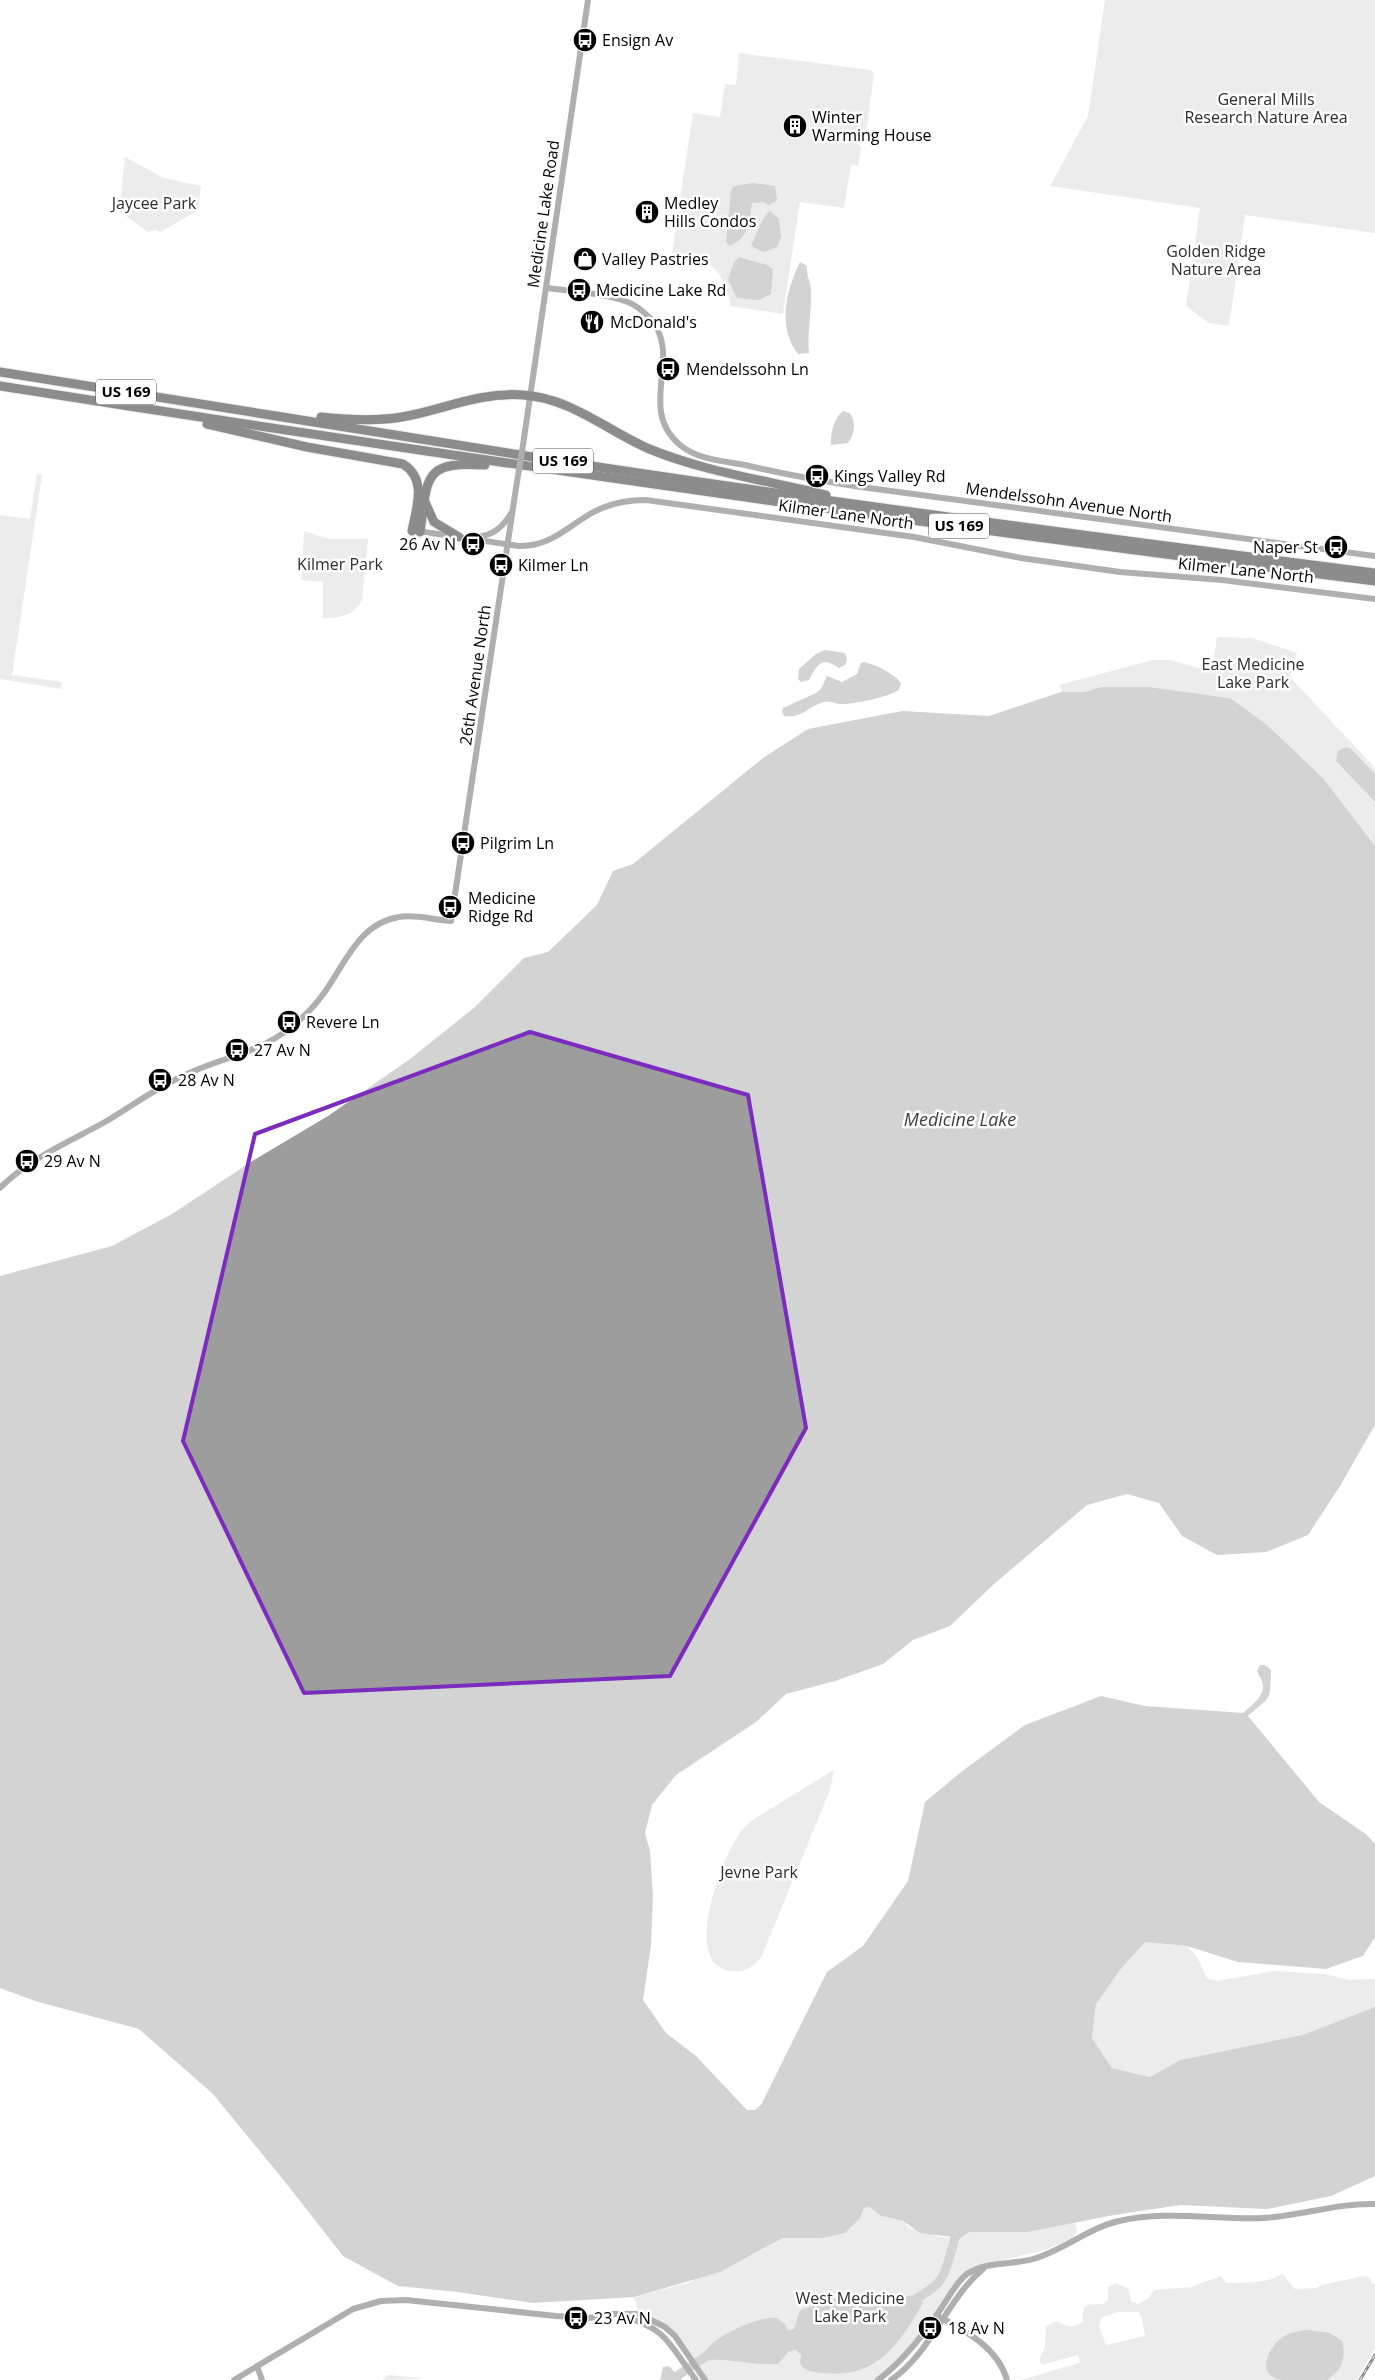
<svg xmlns="http://www.w3.org/2000/svg" width="1375" height="2380" font-family="'Open Sans',sans-serif">
  <style>
    .green { fill: #d6d6d6; fill-rule: evenodd }
    .water { fill: #9d9d9d }
    .lines { fill: none; stroke-linecap: round; stroke-linejoin: round }
    .river { stroke: #9d9d9d; stroke-width: 9 }
    .motorway-casing { stroke: #dbdbdb; stroke-width: 11 }
    .tertiary { stroke: #4f4f4f; stroke-width: 6 }
    .motorway { stroke: #000; stroke-width: 9 }
    .rail-casing { stroke: #000; stroke-width: 3 }
    .rail { stroke: #fff; stroke-width: 1; stroke-dasharray: 4; stroke-linecap: butt }
    .tertiary-bridge { stroke: #4f4f4f; stroke-width: 6 }
    .marked { fill: none; stroke: #7b2cbf; stroke-width: 4; stroke-linejoin: round }
    .labels { text-anchor: middle; stroke-width: 5; stroke-linejoin: round; paint-order: stroke }
    .shield { fill: #fff; stroke: #4c4c4c; stroke-width: 1 }
    .shield-label { font-size: 15px; font-weight: bold; fill: #000 }
    .poi-label { font-size: 16px; fill: #000; stroke: #fff; text-anchor: start }
    .park-label { font-size: 16px; fill: #2d2d2d; stroke: #fff }
    .street-label { font-size: 16px; fill: #000; stroke: #fff }
    .water-label { font-size: 18px; font-style: italic; fill: #3e3e3e; stroke: #fff }
  </style>
  <rect width="100%" height="100%" fill="#fff"/>
  <g class="green">
    <polygon points="1105,0 1375,0 1375,233 1245,215 1229,326 1209,323 1186,306 1200,208 1050,186 1088,116"/>
    <path d="M739,53l132,17 3,4 -7,52 -8,19 2,2 -3,19 -7,-1 -7,43 -44,-6 -17,112 -53,-8c0,-9 -3,-14 -6,-23 -11,-24 -28,-27 -52,-30l21,-140 27,4 5,-33 11,1z"/>
    <polygon points="125,157 164,178 201,186 198,210 161,232 155,230 148,232 119,211"/>
    <polygon points="37,474 42,475 12,675 62,682 61,689 0,679 0,515 30,519"/>
    <path d="M304,531l25,8h39l-6,61c-7,16 -23,18 -39,18v-36l-22,-2z"/>
    <polygon points="1217,637 1252,638 1297,653 1290,677 1375,768 1375,846 1323,778 1266,724 1230,698 1149,687 1101,687 1084,692 1061,692 1060,685 1152,660 1170,660 1206,670 1213,664"/>
    <path d="M834,1770l-4,20 -69,168c-8,9 -17,15 -30,13 -50,-6 -10,-108 5,-132 5,-9 12,-16 21,-22z"/>
    <polygon points="1145,1942 1187,1946 1197,1957 1207,1978 1216,1981 1275,1971 1325,1974 1349,1980 1375,1979 1375,2007 1302,2035 1180,2060 1150,2077 1112,2068 1092,2038 1096,2004 1120,1970"/>
    <polygon points="871,2207 881,2216 903,2221 910,2228 940,2237 960,2238 970,2232 1028,2232 1073,2223 1076,2225 1077,2232 1072,2238 1045,2250 973,2267 910,2351 877,2380 705,2380 675,2336 639,2314 634,2297 687,2283 751,2256 783,2238 822,2238 860,2218 864,2208"/>
    <path d="M1283,2274l12,15 21,-1 6,-3 41,-9 6,1 3,6 3,1v64l-18,32h-30c13,-8 17,-18 17,-32l-77,8c-3,13 2,17 13,24h-260l60,-17 -2,-8 -36,10 -3,-5 6,-13 1,-21 11,-5c10,6 16,7 26,1 -1,-21 4,-17 20,-18l5,-4v-13l8,-4 13,6 2,12 7,3 11,-6 5,-8 37,-3 30,-11 5,7c13,0 30,0 42,-3 6,-1 9,-5 15,-6zM1118,2312h21l3,7 3,17 -39,9 -7,-19 2,-8z"/>
    <polygon points="388,2375 420,2378 422,2379 382,2380"/>
  </g>
  <g class="water">
    <path d="M753,183l22,3 2,14 -8,5 -6,-3 -11,1c-3,19 -2,34 -22,43l-4,-4 5,-52 3,-4z"/>
    <path d="M770,211l9,8 2,18 -4,10 -14,5 -12,-6c5,-10 11,-30 19,-35z"/>
    <polygon points="739,257 767,265 773,269 771,294 759,300 737,298 728,280 733,264"/>
    <path d="M800,262l7,4c-1,8 3,15 4,23 1,21 -4,42 -2,64l-11,1c-21,-28 -12,-63 2,-92z"/>
    <path d="M843,411l7,2c6,10 5,20 -2,30l-17,2c-1,-11 3,-27 12,-34z"/>
    <path d="M825,650l20,3 2,6 -2,6 -6,3c-17,-12 -22,-4 -30,12l-8,2 -3,-3 1,-10 17,-15z"/>
    <path d="M864,662c13,3 29,11 37,21l-2,7c-12,7 -43,14 -57,14 -7,0 -12,-4 -19,-2 -15,5 -22,17 -39,14l-2,-4 1,-4 33,-15 5,-4 6,-13 15,6 15,-8 4,-11z"/>
    <path d="M1101,687h48l81,11 36,26 57,54 52,68v579l-35,61 -32,49 -42,17 -49,3 -35,-19 -23,-33 -32,-9 -40,11 -93,79 -44,42 -37,14 -30,24 -48,17 -49,13 -30,28 -80,53 -24,30 -7,28 5,18 3,45 -2,49 -8,55 23,33 30,23 51,54h8l6,-5 66,-133 36,-26 45,-65 17,-79 36,-30 64,-47 76,-29 44,10 98,7c9,-8 26,-20 18,-34 -1,-3 -3,-5 -4,-8l3,-6h5l6,5c-1,34 0,25 -23,46l71,86 48,33 8,9v93l-12,19 -37,13 -88,-7 -51,-16 -42,-4 -25,28 -24,34 -4,34 20,30 38,9 30,-17 122,-25 73,-28v169l-44,20 -64,13 -87,-4 -66,10 -86,17h-58l-10,6 -40,-5 -17,-12 -22,-5 -11,-9 -6,1 -4,10 -15,15 -23,5h-39l-63,34 -86,25 -101,6 -75,-11 -60,-6 -55,-30 -57,-73 -73,-89 -74,-65 -104,-28 -35,-13v-712l112,-30 60,-32 82,-54 74,-44 82,-57 65,-52 49,-49 24,-6 49,-47 16,-34 20,-7 130,-106 45,-29 94,-18 87,5 72,-24h23z"/>
    <polygon points="1346,747 1350,748 1375,774 1375,802 1336,761 1338,751"/>
    <path d="M879,2295l21,2 16,-2 7,8c-24,41 -46,76 -100,70 -9,-1 -19,-1 -23,-10l1,-8 -5,-5 -7,1 -11,13c-24,2 -46,-6 -71,-4l-4,-5c8,-18 54,-39 74,-37l8,6 3,6 6,-1 5,-16 3,-4 32,-10z"/>
    <path d="M1306,2330l24,3 12,8c5,16 0,30 -15,39 -14,0 -32,0 -46,0 -27,-6 -12,-34 3,-44 7,-4 15,-5 22,-6z"/>
    <polygon points="669,2366 682,2380 660,2380 663,2367"/>
  </g>
  <g class="lines">
    <g class="river">
      <path d="M909,2303c10,-7 25,-13 32,-24 10,-16 10,-37 19,-53"/>
      <polyline points="671,2380 714,2351"/>
    </g>
    <g class="motorway-casing">
      <g id="motorway">
        <path d="M0,372c184,28 368,60 552,88 274,42 548,78 823,113"/>
        <path d="M0,386c457,72 916,137 1375,195"/>
        <path d="M321,417c30,3 60,5 91,-2 37,-8 71,-23 111,-20 47,3 82,34 124,53 57,24 119,32 179,47"/>
        <path d="M207,424l100,23 96,17c24,15 14,42 9,67"/>
        <polyline points="425,502 434,522 459,537"/>
        <path d="M420,532c8,-55 2,-71 65,-67"/>
      </g>
    </g>
    <g class="tertiary">
      <path d="M546,288c24,3 56,5 79,13 10,3 18,10 25,17 34,39 -14,90 30,127 18,15 44,16 65,20 38,9 77,16 116,22l514,69"/>
      <polyline points="523,445 588,0"/>
      <path d="M418,531l101,15c30,1 47,-18 71,-32 17,-10 37,-14 56,-14l268,37 107,21 99,14 102,8 153,19"/>
      <path d="M477,537c17,-2 26,-10 35,-25"/>
      <path d="M0,1188c30,-30 69,-46 105,-66 30,-18 57,-38 89,-51 34,-15 64,-18 96,-43 13,-10 25,-22 34,-35 21,-29 35,-70 75,-76 17,-3 35,3 52,4l65,-433"/>
      <path d="M621,2316c46,11 49,30 75,64"/>
      <path d="M940,2317c27,15 58,31 67,63"/>
      <polyline points="257,2366 262,2380"/>
      <polyline points="234,2380 353,2309 381,2301 406,2300 556,2316 589,2318 612,2314 639,2314 665,2327 675,2336 705,2380"/>
      <path d="M878,2380c24,-18 43,-42 60,-67 9,-12 17,-30 29,-39 19,-13 46,-9 66,-15 31,-9 55,-31 86,-38 48,-11 96,-1 144,-3 38,-2 74,-15 112,-14"/>
      <path d="M891,2380c41,-28 55,-80 92,-111"/>
    </g>
    <use href="#motorway" class="motorway"/>
    <g class="rail-casing">
      <polyline id="rail" points="1360,2380 1375,2355"/>
    </g>
    <use href="#rail" class="rail"/>
    <polyline class="tertiary-bridge" points="516,488 523,445"/>
  </g>
  <path d="M0 0H1375V2380H0ZM530,1032l218,63 58,333 -136,248 -366,17 -121,-252 72,-307z" fill="#fff" fill-opacity=".55" fill-rule="evenodd"/>
  <path class="marked" d="M530,1032l218,63 58,333 -136,248 -366,17 -121,-252 72,-307z"/>
  <defs>
    <g id="bus-disc" transform="scale(1.25)"><circle r="9.5" fill="#000" stroke="#fff"/><path d="M-5-6H5V4H4V6H2V4H-2V6H-4V4H-5ZM-3.5-4V0h7V-4ZM-3.5 1.2v1.5H-2V1.2ZM2 1.2v1.5H3.5V1.2Z" fill="#fff"/></g>
    <g id="building-disc" transform="scale(1.25)"><circle r="9.5" fill="#000" stroke="#fff"/><path d="M-4-6H4V6H1V3H-1V6H-4ZM-2.5-4.3h1.7v1.8h-1.7ZM.8-4.3h1.7v1.8H.8ZM-2.5-1h1.7V.8h-1.7ZM.8-1h1.7V.8H.8Z" fill="#fff"/></g>
    <g id="shop-disc" transform="scale(1.25)"><circle r="9.5" fill="#000" stroke="#fff"/><path d="M-5-2.5h2.3a2.7 3.5 0 0 1 5.4 0H5L5.5 6h-11ZM-1.5-2.5h3a1.5 2.3 0 0 0-3 0Z" fill="#fff"/></g>
    <g id="restaurant-disc" transform="scale(1.25)"><circle r="9.5" fill="#000" stroke="#fff"/><path d="M-5-6h1v4h1v-4h1v4h1v-4h1v5L-1.5 .5V6h-2V.5L-5-1ZM5-6V6H3V1.5H1.5Q1.5-4 5-6Z" fill="#fff"/></g>
  </defs>
  <g fill-rule="evenodd">
    <use href="#bus-disc" x="585" y="40"/>
    <use href="#building-disc" x="795" y="126"/>
    <use href="#building-disc" x="647" y="212"/>
    <use href="#shop-disc" x="585" y="259"/>
    <use href="#bus-disc" x="579" y="290"/>
    <use href="#restaurant-disc" x="592" y="322"/>
    <use href="#bus-disc" x="668" y="369"/>
    <use href="#bus-disc" x="817" y="476"/>
    <use href="#bus-disc" x="473" y="544"/>
    <use href="#bus-disc" x="1336" y="547"/>
    <use href="#bus-disc" x="501" y="565"/>
    <use href="#bus-disc" x="463" y="843"/>
    <use href="#bus-disc" x="450" y="907"/>
    <use href="#bus-disc" x="289" y="1022"/>
    <use href="#bus-disc" x="237" y="1050"/>
    <use href="#bus-disc" x="160" y="1080"/>
    <use href="#bus-disc" x="27" y="1161"/>
    <use href="#bus-disc" x="576" y="2318"/>
    <use href="#bus-disc" x="930" y="2328"/>
  </g>
  <g class="labels">
    <g class="shield">
      <rect x="96" y="379.5" width="60" height="25" rx="4"/>
      <rect x="533" y="448.5" width="60" height="25" rx="4"/>
      <rect x="929" y="513.5" width="60" height="25" rx="4"/>
    </g>
    <g class="shield-label">
      <text x="126" y="397">US 169</text>
      <text x="563" y="466">US 169</text>
      <text x="959" y="531">US 169</text>
    </g>
    <g class="poi-label">
      <text x="602" y="46">Ensign Av</text>
      <text x="812" y="123">Winter<tspan x="812" dy="18">Warming House</tspan></text>
      <text x="664" y="209">Medley<tspan x="664" dy="18">Hills Condos</tspan></text>
      <text x="602" y="265">Valley Pastries</text>
      <text x="596" y="296">Medicine Lake Rd</text>
      <text x="610" y="328">McDonald's</text>
      <text x="686" y="375">Mendelssohn Ln</text>
      <text x="834" y="482">Kings Valley Rd</text>
      <text x="456" y="550" text-anchor="end">26 Av N</text>
      <text x="1318" y="553" text-anchor="end">Naper St</text>
      <text x="518" y="571">Kilmer Ln</text>
      <text x="480" y="849">Pilgrim Ln</text>
      <text x="468" y="904">Medicine<tspan x="468" dy="18">Ridge Rd</tspan></text>
      <text x="306" y="1028">Revere Ln</text>
      <text x="254" y="1056">27 Av N</text>
      <text x="178" y="1086">28 Av N</text>
      <text x="44" y="1167">29 Av N</text>
      <text x="594" y="2324">23 Av N</text>
      <text x="948" y="2334">18 Av N</text>
    </g>
    <g class="park-label">
      <text x="1266" y="105">General Mills<tspan x="1266" dy="18">Research Nature Area</tspan></text>
      <text x="154" y="209">Jaycee Park</text>
      <text x="1216" y="257">Golden Ridge<tspan x="1216" dy="18">Nature Area</tspan></text>
      <text x="340" y="570">Kilmer Park</text>
      <text x="1253" y="670">East Medicine<tspan x="1253" dy="18">Lake Park</tspan></text>
      <text x="759" y="1878">Jevne Park</text>
      <text x="850" y="2304">West Medicine<tspan x="850" dy="18">Lake Park</tspan></text>
    </g>
    <g class="street-label">
      <text transform="translate(543 214) rotate(-82)" y="6">Medicine Lake Road</text>
      <text transform="translate(1069 502) rotate(8)" y="6">Mendelssohn Avenue North</text>
      <text transform="translate(846 514) rotate(8)" y="6">Kilmer Lane North</text>
      <text transform="translate(1246 570) rotate(6)" y="6">Kilmer Lane North</text>
      <text transform="translate(475 675) rotate(-82)" y="6">26th Avenue North</text>
    </g>
    <g class="water-label">
      <text x="960" y="1126">Medicine Lake</text>
    </g>
  </g>
</svg>
